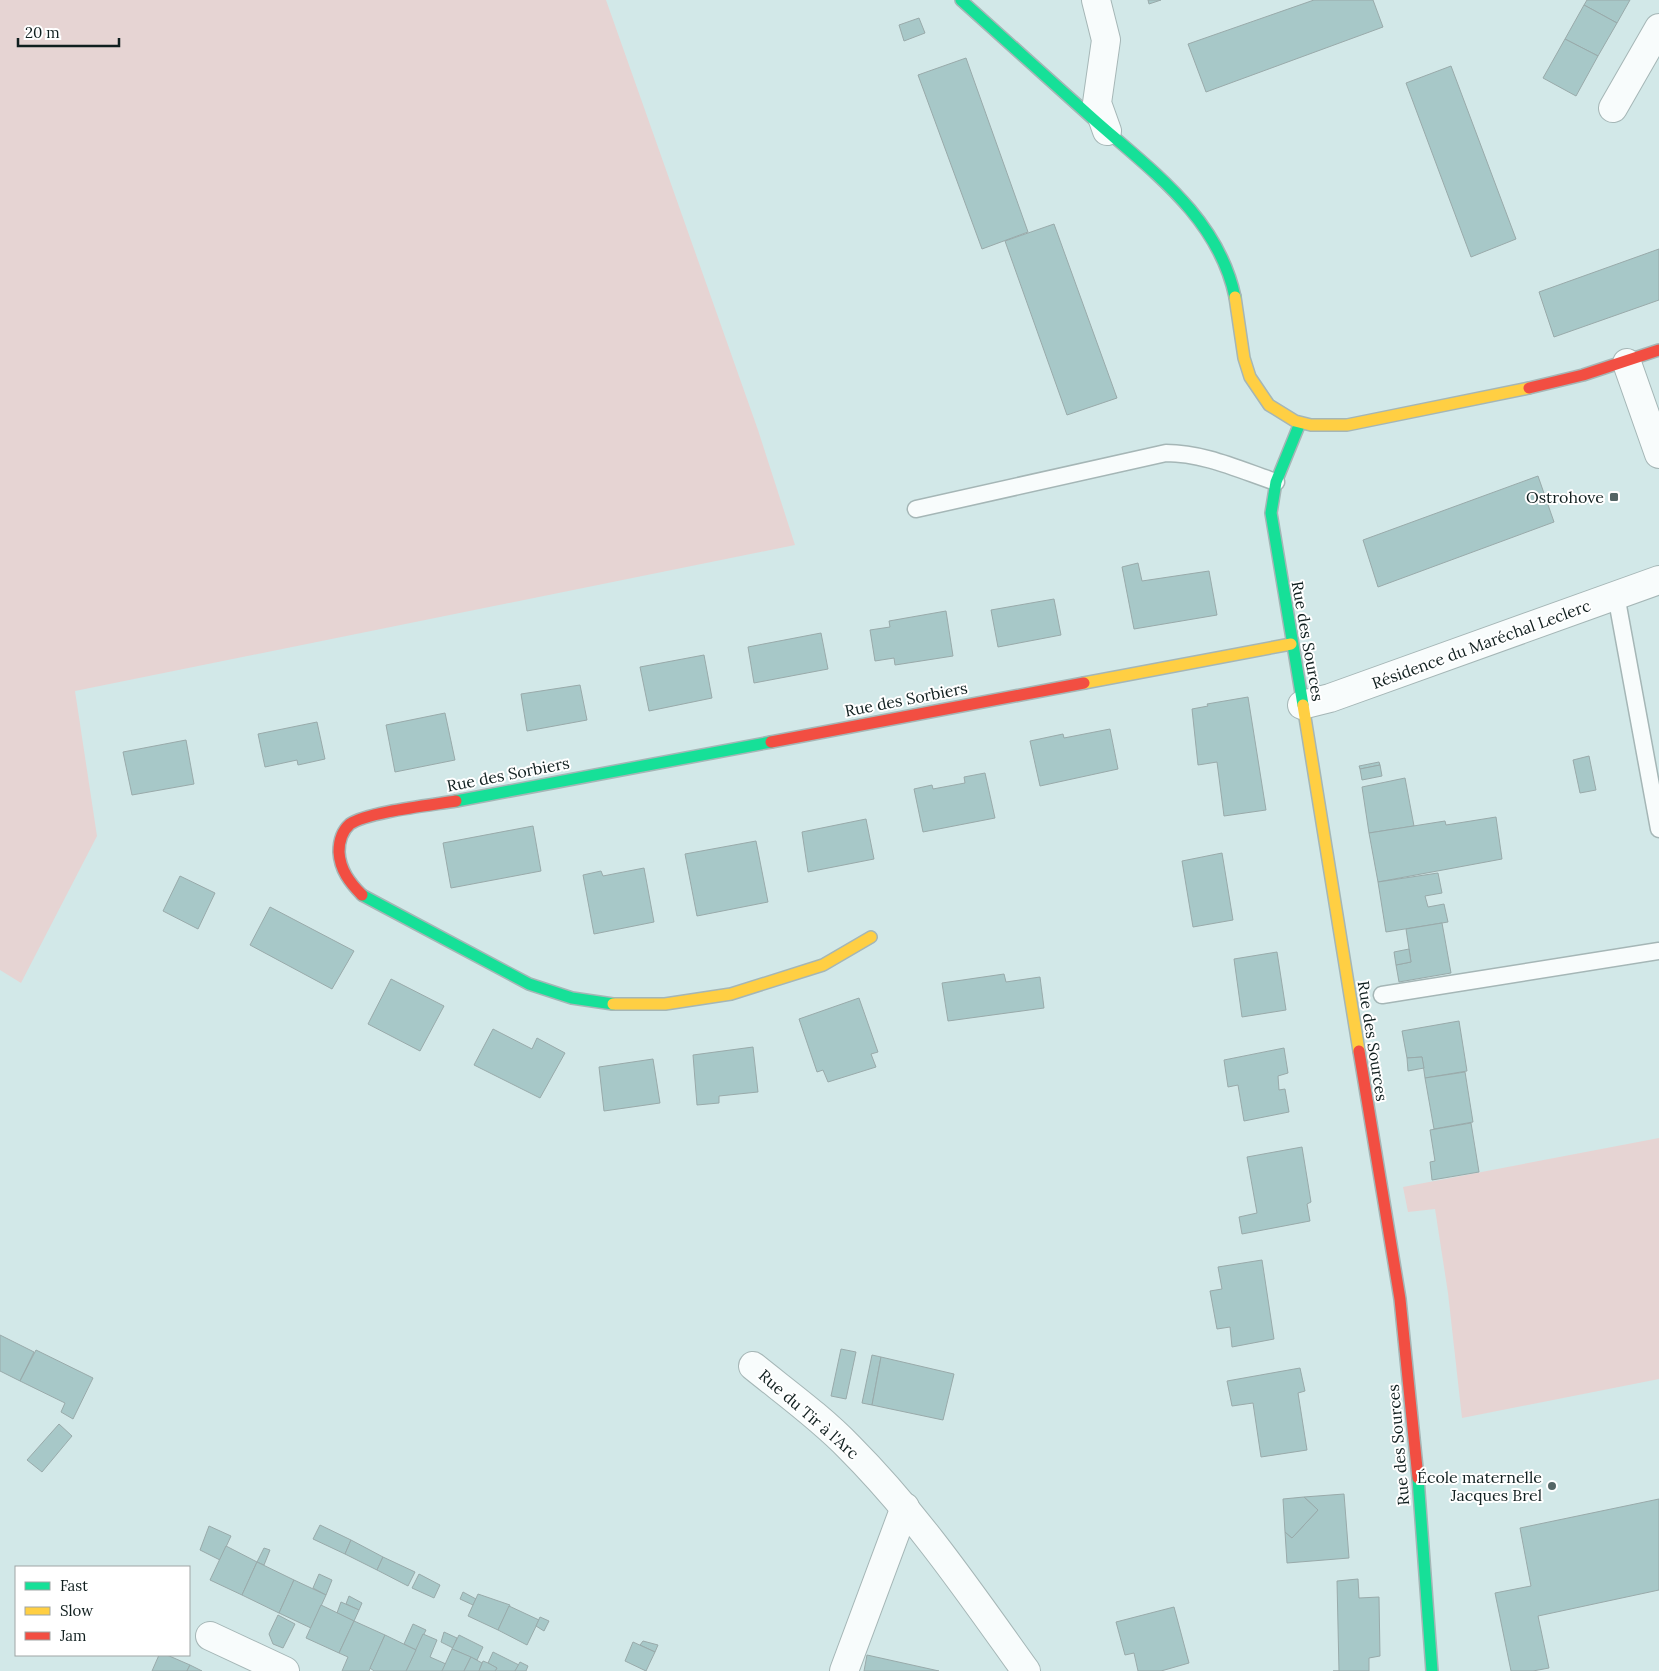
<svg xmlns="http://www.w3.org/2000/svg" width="1659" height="1671" font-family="Lora,serif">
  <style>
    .green { fill: #e6d4d3 }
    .building { fill: #a7c8c8; stroke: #9aa }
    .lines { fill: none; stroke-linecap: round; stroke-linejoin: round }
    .lane-casing { stroke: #a5b6b6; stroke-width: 19 }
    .street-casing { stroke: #a5b6b6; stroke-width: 30 }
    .fast-casing { stroke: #a5b6b6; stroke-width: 14 }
    .slow-casing { stroke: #a5b6b6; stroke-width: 14 }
    .jam-casing { stroke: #a5b6b6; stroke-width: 14 }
    .lane { stroke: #f8fcfc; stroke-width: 16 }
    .street { stroke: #f8fcfc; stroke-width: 28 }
    .fast { stroke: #16e098; stroke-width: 11 }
    .slow { stroke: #ffcf43; stroke-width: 11 }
    .jam { stroke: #f24e42; stroke-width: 11 }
    .poi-dot { fill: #546565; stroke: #fff; stroke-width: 2 }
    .labels { text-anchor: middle; stroke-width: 4; stroke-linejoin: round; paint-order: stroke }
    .poi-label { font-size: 16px; fill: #101f1f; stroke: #fff; text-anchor: end }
    .street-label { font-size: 16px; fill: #101f1f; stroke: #fff }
  </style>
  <rect width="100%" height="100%" fill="#d2e8e8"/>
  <g class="green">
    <polygon points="0,0 606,0 758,430 795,545 75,691 97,836 21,983 0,970"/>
    <polygon points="1659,1138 1659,1379 1462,1418 1448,1293 1435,1209 1408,1212 1403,1187"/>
  </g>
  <g class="building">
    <polygon points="1148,0 1161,0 1149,4"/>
    <polygon points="1314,0 1373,0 1383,27 1206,92 1188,44"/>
    <polygon points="1587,0 1630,0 1617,23 1584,5"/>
    <polygon points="1584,5 1617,23 1598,56 1565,39"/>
    <polygon points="919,18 925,33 904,41 899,25"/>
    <polygon points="1565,39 1598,56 1576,96 1543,78"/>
    <polygon points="966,58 1028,232 982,249 918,75"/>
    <polygon points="1451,66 1516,239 1471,257 1406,83"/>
    <polygon points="1054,224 1117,398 1067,415 1005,241"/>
    <polygon points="1659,249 1659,300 1554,337 1539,292"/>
    <polygon points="1538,476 1554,522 1378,587 1363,540"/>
    <polygon points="1138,563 1142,581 1209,571 1217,615 1134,629 1122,567"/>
    <polygon points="1054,599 1061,635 998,647 991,610"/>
    <polygon points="946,611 953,656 895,665 894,658 875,661 870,630 890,627 889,621"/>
    <polygon points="821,633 828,669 754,683 748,647"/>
    <polygon points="704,655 712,698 649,711 640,667"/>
    <polygon points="580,685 587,720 527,731 521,694"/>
    <polygon points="1248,697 1266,810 1224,816 1217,762 1198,765 1192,709 1208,706 1207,704"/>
    <polygon points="445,713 455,760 395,772 386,725"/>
    <polygon points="317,722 325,759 298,765 297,760 265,767 258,734"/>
    <polygon points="1110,729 1118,769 1040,786 1030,741 1063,734 1064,738"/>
    <polygon points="186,740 194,784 132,795 123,752"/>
    <polygon points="1589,756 1596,790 1580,793 1573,760"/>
    <polygon points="1379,762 1380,765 1360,769 1359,766"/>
    <polygon points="1380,765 1382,776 1362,780 1360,769"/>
    <polygon points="985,773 995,818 923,832 914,789 932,785 933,789 965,783 964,777"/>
    <polygon points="1405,778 1414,826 1369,833 1362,787"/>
    <polygon points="1496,817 1502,859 1378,882 1369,833 1445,821 1446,825"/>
    <polygon points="866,819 874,859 808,872 802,832"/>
    <polygon points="533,826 541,871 451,888 443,843"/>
    <polygon points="756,841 768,902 697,916 685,854"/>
    <polygon points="1222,853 1233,920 1193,927 1182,861"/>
    <polygon points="644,868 654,922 594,934 583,875 601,871 603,876"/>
    <polygon points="1438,873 1442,893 1425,896 1428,907 1444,904 1448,922 1386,932 1378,882"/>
    <polygon points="180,876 215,893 198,929 163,911"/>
    <polygon points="270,907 354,951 332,989 250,945"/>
    <polygon points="1442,923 1451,973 1399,982 1396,965 1411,962 1406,929"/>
    <polygon points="1409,949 1411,962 1396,965 1394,952"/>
    <polygon points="1277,952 1286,1010 1242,1017 1234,959"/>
    <polygon points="1004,974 1006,982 1040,977 1044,1008 948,1021 942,983"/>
    <polygon points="391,979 444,1006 420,1051 368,1024"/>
    <polygon points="859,998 878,1052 871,1054 876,1067 828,1082 823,1070 817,1072 799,1019"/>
    <polygon points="1459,1021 1467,1071 1425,1078 1422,1057 1407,1058 1402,1031"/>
    <polygon points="493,1029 532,1049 537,1038 565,1053 540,1098 474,1065"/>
    <polygon points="753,1047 758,1092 719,1096 719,1103 697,1105 693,1055"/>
    <polygon points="1284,1048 1288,1073 1278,1076 1279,1090 1285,1089 1289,1112 1244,1121 1238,1085 1228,1087 1224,1060"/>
    <polygon points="1422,1057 1424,1068 1408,1071 1407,1058"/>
    <polygon points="653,1059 660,1103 604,1111 599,1067"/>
    <polygon points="1465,1072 1473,1122 1434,1129 1425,1078"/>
    <polygon points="1471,1123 1479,1172 1432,1180 1430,1162 1435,1161 1430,1130"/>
    <polygon points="1302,1147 1311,1202 1307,1204 1310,1221 1242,1234 1239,1217 1257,1213 1247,1157"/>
    <polygon points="1262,1260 1274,1339 1232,1347 1230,1327 1217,1329 1210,1291 1222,1289 1218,1267"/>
    <polygon points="0,1335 34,1352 20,1381 0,1371"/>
    <polygon points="841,1349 856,1352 846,1399 831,1396"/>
    <polygon points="36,1350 93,1378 73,1419 61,1412 65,1403 20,1381"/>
    <polygon points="872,1355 881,1357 872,1405 862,1403"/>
    <polygon points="881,1357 954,1374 943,1420 872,1405"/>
    <polygon points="1300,1368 1305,1391 1298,1393 1307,1450 1261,1457 1253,1403 1232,1406 1227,1381"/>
    <polygon points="59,1424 72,1436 42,1472 27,1460"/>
    <polygon points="1344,1494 1349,1558 1287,1563 1285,1532 1292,1538 1318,1510 1304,1497"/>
    <polygon points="1304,1497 1318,1510 1292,1538 1285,1532 1283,1499"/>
    <polygon points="1659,1499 1659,1590 1538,1616 1549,1668 1533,1671 1511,1671 1495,1593 1531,1586 1520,1528"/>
    <polygon points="320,1525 351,1540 345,1554 313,1539"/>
    <polygon points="209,1526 231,1536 220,1560 200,1550"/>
    <polygon points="351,1540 383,1557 377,1570 345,1554"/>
    <polygon points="226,1546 257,1562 242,1595 210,1580"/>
    <polygon points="264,1548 270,1550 264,1565 257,1562"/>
    <polygon points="383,1557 415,1572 408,1586 377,1570"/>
    <polygon points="257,1562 294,1580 279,1613 242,1595"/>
    <polygon points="319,1574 332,1580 326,1595 313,1588"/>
    <polygon points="419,1574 440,1585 434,1598 412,1588"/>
    <polygon points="1358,1579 1359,1598 1379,1597 1380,1656 1369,1658 1369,1671 1333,1671 1339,1671 1337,1581"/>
    <polygon points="294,1580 326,1595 311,1628 279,1613"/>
    <polygon points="463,1592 476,1599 473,1605 460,1599"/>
    <polygon points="478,1594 510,1605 498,1630 468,1616"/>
    <polygon points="349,1596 362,1603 359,1610 346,1604"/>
    <polygon points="341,1602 359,1610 354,1621 337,1613"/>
    <polygon points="321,1605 354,1621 339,1653 306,1638"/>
    <polygon points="509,1606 539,1620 527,1645 498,1630"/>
    <polygon points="1174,1607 1189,1663 1161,1671 1138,1671 1134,1653 1125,1655 1116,1622"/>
    <polygon points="278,1615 295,1624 283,1648 273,1644 269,1634"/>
    <polygon points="540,1617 549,1621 544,1631 536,1626"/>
    <polygon points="354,1621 385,1635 369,1671 342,1671 348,1657 339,1653"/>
    <polygon points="413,1624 426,1630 416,1650 404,1644"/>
    <polygon points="444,1632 457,1638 453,1648 441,1642"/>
    <polygon points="423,1634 437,1640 430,1657 446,1664 442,1671 406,1671"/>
    <polygon points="385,1635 416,1650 406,1671 374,1671 370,1668"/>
    <polygon points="459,1635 483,1647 477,1660 452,1649"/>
    <polygon points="643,1641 658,1645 655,1652 640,1645"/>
    <polygon points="633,1642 655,1652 646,1671 625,1661"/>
    <polygon points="452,1649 471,1657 464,1671 442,1671"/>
    <polygon points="493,1652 519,1665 515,1671 495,1671 497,1668 488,1663"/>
    <polygon points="159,1655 167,1655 190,1665 187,1671 152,1671"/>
    <polygon points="867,1655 939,1671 864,1671"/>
    <polygon points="471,1657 482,1663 479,1671 464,1671"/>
    <polygon points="483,1661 488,1663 497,1668 495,1671 479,1671"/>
    <polygon points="520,1662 528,1666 526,1671 515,1671"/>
    <polygon points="190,1665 202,1671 187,1671"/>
  </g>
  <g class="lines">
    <g class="lane-casing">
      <g id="lane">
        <path d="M916,509l250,-56c38,0 74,17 110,29"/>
        <polyline points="1616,595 1659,829"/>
        <polyline points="1382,995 1659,951"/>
      </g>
    </g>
    <g class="street-casing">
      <g id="street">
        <polyline points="1096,0 1106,40 1097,103 1107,131"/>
        <polyline points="1613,108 1659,28"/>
        <polyline points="1627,363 1659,454"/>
        <polyline points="1302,705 1330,698 1659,580"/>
        <path d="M753,1366c32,26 67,51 96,81 68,68 121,146 177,224"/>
        <polyline points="210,1636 285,1671"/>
        <polyline points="844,1671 905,1507"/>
      </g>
    </g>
    <g class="fast-casing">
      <g id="fast">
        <path d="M961,0c43,39 87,78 130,117 58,52 127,99 144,180"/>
        <polyline points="1300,423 1276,482 1271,513 1303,705"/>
        <polyline points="456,801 771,742"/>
        <polyline points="362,895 529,984 572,998 613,1004"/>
        <polyline points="1418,1478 1432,1671"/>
      </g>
    </g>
    <g class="slow-casing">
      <g id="slow">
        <polyline points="1235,297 1244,358 1250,377 1269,405 1295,421 1311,425 1347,425 1529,388"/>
        <polyline points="1084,683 1291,644"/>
        <polyline points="1303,705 1359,1051"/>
        <polyline points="613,1004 665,1004 731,994 823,965 871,937"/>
      </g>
    </g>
    <g class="jam-casing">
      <g id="jam">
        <polyline points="1529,388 1583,375 1659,350"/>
        <polyline points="771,742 1084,683"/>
        <path d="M362,895c-12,-12 -22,-25 -23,-43 0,-10 3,-21 11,-28 17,-12 82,-19 106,-23"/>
        <polyline points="1359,1051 1400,1299 1418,1478"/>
      </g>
    </g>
    <use href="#lane" class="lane"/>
    <use href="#street" class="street"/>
    <use href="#fast" class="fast"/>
    <use href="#slow" class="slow"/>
    <use href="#jam" class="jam"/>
  </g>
  <g class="poi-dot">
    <rect x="1609" y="492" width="10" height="10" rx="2.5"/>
    <circle cx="1552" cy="1486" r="5"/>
  </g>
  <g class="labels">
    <g class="poi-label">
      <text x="1604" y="503">Ostrohove</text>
      <text x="1542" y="1483">École maternelle<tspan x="1542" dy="18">Jacques Brel</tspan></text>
    </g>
    <g class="street-label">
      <text transform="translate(1308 641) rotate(80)" y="6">Rue des Sources</text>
      <text transform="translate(1481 644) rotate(-20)" y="6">Résidence du Maréchal Leclerc</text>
      <text transform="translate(906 699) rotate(-11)" y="6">Rue des Sorbiers</text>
      <text transform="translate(508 774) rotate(-11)" y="6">Rue des Sorbiers</text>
      <text transform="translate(1373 1041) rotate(81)" y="6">Rue des Sources</text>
      <text transform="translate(809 1414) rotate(41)" y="6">Rue du Tir à l'Arc</text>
      <text transform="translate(1398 1445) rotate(-95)" y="6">Rue des Sources</text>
    </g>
  </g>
  <rect x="15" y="1566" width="175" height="90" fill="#ffffff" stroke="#9fa5a5"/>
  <rect x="25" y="1582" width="25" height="8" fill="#16e098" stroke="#9fa5a5"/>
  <text x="60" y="1591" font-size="15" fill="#101f1f">Fast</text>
  <rect x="25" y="1607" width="25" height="8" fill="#ffcf43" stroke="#9fa5a5"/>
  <text x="60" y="1616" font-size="15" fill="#101f1f">Slow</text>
  <rect x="25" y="1632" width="25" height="8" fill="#f24e42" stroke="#9fa5a5"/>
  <text x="60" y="1641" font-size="15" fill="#101f1f">Jam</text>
  <path d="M18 38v8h101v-8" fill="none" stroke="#101f1f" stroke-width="2.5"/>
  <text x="25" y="38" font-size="15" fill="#101f1f" stroke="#ffffff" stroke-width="4" paint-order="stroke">20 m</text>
</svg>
